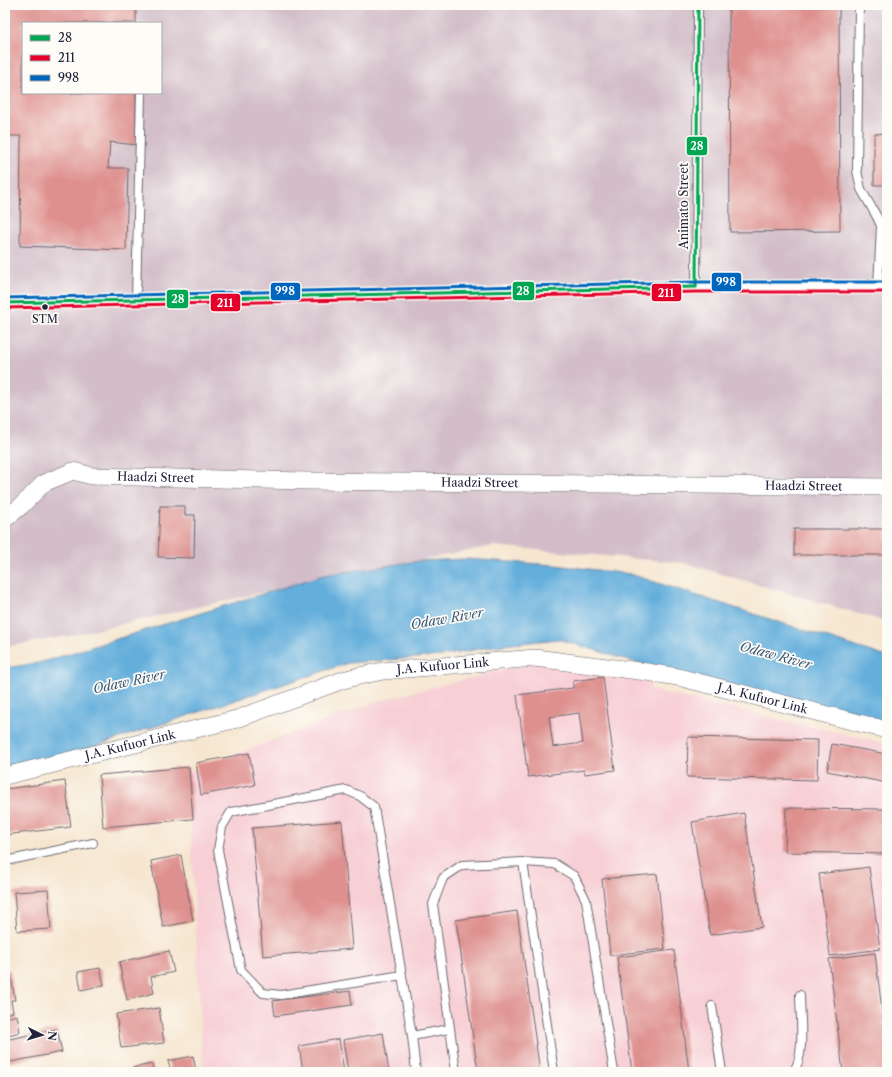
<svg xmlns="http://www.w3.org/2000/svg" width="892" height="1077" font-family="'Libre Caslon Text',serif">
  <style>
    .built { fill: #f7cfd5 }
    .industrial { fill: #d2bdc8; fill-rule: evenodd }
    .water { fill: #63aedb; stroke: #42688b }
    .building { fill: #de908e; fill-rule: evenodd }
    .lines { fill: none; stroke-linecap: round; stroke-linejoin: round }
    .service-casing { stroke: #6c676f; stroke-width: 10 }
    .minor-casing { stroke: #6c676f; stroke-width: 18 }
    .service { stroke: #fff; stroke-width: 8 }
    .minor { stroke: #fff; stroke-width: 17 }
    .bus-1-casing { stroke: #fdfcf7; stroke-width: 6 }
    .bus-2-casing { stroke: #fdfcf7; stroke-width: 6 }
    .bus-3-casing { stroke: #fdfcf7; stroke-width: 6 }
    .bus-1 { stroke: #00a651; stroke-width: 3 }
    .bus-2 { stroke: #e4002b; stroke-width: 3 }
    .bus-3 { stroke: #0065bd; stroke-width: 3 }
    .bus-dot { fill: #22223b; stroke: #fdfcf7; stroke-width: 1.5 }
    .labels { text-anchor: middle; stroke-width: 3.5; stroke-linejoin: round; paint-order: stroke }
    .bus-label { font-size: 11px; fill: #22223b; stroke: #fdfcf7 }
    .street-label { font-size: 12px; fill: #22223b; stroke: #fdfcf7 }
    .water-label { font-size: 13px; font-style: italic; fill: #3c5a7b; stroke: #fdfcf7 }
    .line-badge { stroke: #fdfcf7; stroke-width: 1.5 }
    .badge-label { font-size: 11px; text-anchor: middle; font-weight: bold; fill: #fff }
  </style>
  <rect width="100%" height="100%" fill="#fdfcf7"/>
  <filter id="ink" filterUnits="userSpaceOnUse"><feTurbulence type="fractalNoise" baseFrequency=".025" numOctaves="2"/><feDisplacementMap in="SourceGraphic" scale="8" xChannelSelector="R" yChannelSelector="G"/><feConvolveMatrix kernelMatrix="1 2 1 2 8 2 1 2 1" color-interpolation-filters="sRGB"/></filter>
  <filter id="wash" filterUnits="userSpaceOnUse"><feTurbulence type="fractalNoise" baseFrequency=".012" numOctaves="4" result="noise"/><feDisplacementMap in="SourceGraphic" scale="16" xChannelSelector="R" yChannelSelector="G"/><feGaussianBlur stdDeviation="0.9" result="paint"/><feColorMatrix in="noise" values="0 0 0 0 0 0 0 0 0 0 0 0 0 0 0 0 0 1.4 0 .05"/><feComposite in="paint" operator="in"/></filter>
  <g filter="url(#wash)">
    <rect width="100%" height="100%" fill="#f6e6d0"/>
    <polygon class="built" points="538,661 651,677 651,690 887,744 887,869 883,870 887,901 887,1072 205,1072 202,1054 188,772 378,701"/>
    <path class="industrial" d="M5,5h882v617l-203,-59 -191,-17 -184,36 -236,53 -68,12zM23,23h138v70h-138z"/>
    <polygon class="water" points="466,559 555,565 630,574 887,657 887,727 661,670 558,639 494,646 442,656 348,663 59,758 5,765 5,668 39,663 324,575 419,561"/>
    <g id="blocks">
      <g class="building">
        <polygon points="5,5 136,5 136,23 23,23 23,93 136,93 136,145 110,142 108,168 128,168 126,250 20,246 21,136 5,136"/>
        <polygon points="729,5 839,5 840,231 730,232"/>
        <polygon points="887,133 887,185 874,185 874,134"/>
        <polygon points="160,506 185,506 185,515 195,515 194,558 158,557"/>
        <rect x="794" y="529" width="93" height="26"/>
        <path d="M603,677l12,93 -30,4 -1,-4 -56,7 -11,-82 56,-7v-7zM579,713l4,30 -30,4 -4,-30z"/>
        <polygon points="688,737 818,740 817,780 687,777"/>
        <polygon points="832,744 887,754 887,783 827,771"/>
        <polygon points="249,753 255,785 201,795 196,763"/>
        <polygon points="189,767 193,819 103,827 99,775"/>
        <polygon points="65,781 71,827 5,835 5,789"/>
        <polygon points="786,808 887,809 887,854 785,852"/>
        <polygon points="744,813 762,927 710,935 692,822"/>
        <polygon points="342,821 352,949 263,956 252,828"/>
        <polygon points="181,855 193,921 163,927 151,861"/>
        <polygon points="869,867 880,949 830,956 819,874"/>
        <polygon points="657,874 665,949 610,955 602,879"/>
        <polygon points="48,890 51,929 17,931 14,892"/>
        <polygon points="517,911 540,1072 478,1072 456,920"/>
        <polygon points="674,950 689,1072 632,1072 617,957"/>
        <polygon points="169,951 174,972 151,977 154,993 127,1000 119,962"/>
        <polygon points="875,953 887,1052 887,1072 843,1072 829,959"/>
        <polygon points="100,968 104,985 81,990 78,972"/>
        <polygon points="10,970 15,1000 11,1000 13,1012 5,1014 5,971"/>
        <polygon points="350,991 352,1005 275,1016 273,1001"/>
        <polygon points="159,1008 164,1043 121,1048 116,1014"/>
        <polygon points="17,1015 20,1032 5,1036 5,1018"/>
        <polygon points="57,1029 62,1052 5,1063 5,1040"/>
        <polygon points="383,1033 389,1072 348,1072 343,1040"/>
        <polygon points="339,1039 344,1072 303,1072 299,1046"/>
        <polygon points="193,1056 196,1070 187,1072 171,1072 168,1061"/>
        <polygon points="152,1064 154,1072 133,1072 132,1068"/>
      </g>
    </g>
  </g>
  <g filter="url(#ink)">
    <use href="#blocks" fill-opacity="0" stroke="#6c676f" stroke-width="1"/>
    <g class="lines">
      <g class="service-casing">
        <g id="service">
          <polyline points="859,5 857,171 861,189 877,217 881,226 878,287"/>
          <polyline points="696,287 698,5"/>
          <polyline points="136,300 141,93"/>
          <polyline points="5,303 696,287 887,287"/>
          <polyline points="5,861 93,843"/>
          <polyline points="523,862 554,1072"/>
          <polyline points="402,975 281,995 263,993 241,970 218,850 222,827 231,812 346,790 360,796 374,807 412,1036 416,1072"/>
          <polyline points="712,1006 722,1072"/>
          <polyline points="412,1036 449,1029"/>
          <polyline points="456,1072 433,904 443,878 462,865 523,862 555,864 574,876 586,900 614,1072"/>
          <path d="M793,1072c13,-16 7,-56 7,-77"/>
        </g>
      </g>
      <g class="minor-casing">
        <g id="minor">
          <path id="s1" d="M5,519l16,-13 23,-23 29,-12 19,5 215,5 580,6"/>
          <path id="s2" d="M5,776l232,-57 106,-39 16,-4 24,-5 152,-13 112,14 31,5 209,53"/>
        </g>
      </g>
      <use href="#service" class="service"/>
      <use href="#minor" class="minor"/>
      <g class="bus-1-casing">
        <g id="bus-1">
          <polyline points="696,287 698,5"/>
          <polyline points="5,303 696,287"/>
        </g>
      </g>
      <g class="bus-2-casing">
        <polyline id="bus-2" points="5,308 696,292 887,292"/>
      </g>
      <g class="bus-3-casing">
        <polyline id="bus-3" points="5,298 696,282 887,282"/>
      </g>
      <use href="#bus-1" class="bus-1"/>
      <use href="#bus-2" class="bus-2"/>
      <use href="#bus-3" class="bus-3"/>
    </g>
  </g>
  <circle class="bus-dot" cx="45" cy="307" r="3.5"/>
  <g class="labels">
    <g class="bus-label">
      <text x="45" y="323">STM</text>
    </g>
    <g class="street-label">
      <text transform="translate(684 206) rotate(-90)" y="4">Animato Street</text>
      <text dy="4" stroke="none"><textPath href="#s1" startOffset="168">Haadzi Street</textPath></text>
      <text dy="4" stroke="none"><textPath href="#s1" startOffset="492">Haadzi Street</textPath></text>
      <text dy="4" stroke="none"><textPath href="#s1" startOffset="816">Haadzi Street</textPath></text>
      <text dy="4" stroke="none"><textPath href="#s2" startOffset="453">J.A. Kufuor Link</textPath></text>
      <text dy="4" stroke="none"><textPath href="#s2" startOffset="777">J.A. Kufuor Link</textPath></text>
      <text dy="4" stroke="none"><textPath href="#s2" startOffset="129">J.A. Kufuor Link</textPath></text>
    </g>
    <g class="water-label">
      <text transform="translate(447 618) rotate(-10)" y="5">Odaw River</text>
      <text transform="translate(776 655) rotate(15)" y="5">Odaw River</text>
      <text transform="translate(129 681) rotate(-12)" y="5">Odaw River</text>
    </g>
  </g>
  <g class="line-badge">
    <rect x="686" y="136" width="22" height="20" rx="4" fill="#00a651"/>
    <rect x="711" y="272" width="31" height="20" rx="4" fill="#0065bd"/>
    <rect x="512" y="281" width="23" height="20" rx="4" fill="#00a651"/>
    <rect x="270" y="282" width="31" height="19" rx="4" fill="#0065bd"/>
    <rect x="651" y="283" width="31" height="19" rx="4" fill="#e4002b"/>
    <rect x="166" y="289" width="23" height="20" rx="4" fill="#00a651"/>
    <rect x="210" y="293" width="31" height="19" rx="4" fill="#e4002b"/>
  </g>
  <g class="badge-label">
    <text x="697" y="150">28</text>
    <text x="726" y="286">998</text>
    <text x="523" y="295">28</text>
    <text x="285" y="295">998</text>
    <text x="666" y="297">211</text>
    <text x="178" y="303">28</text>
    <text x="225" y="307">211</text>
  </g>
  <rect width="892" height="1077" fill="none" stroke="#fdfcf7" stroke-width="20"/>
  <rect x="22" y="22" width="140" height="72" fill="#fdfcf7" stroke="#a5a5ac"/>
  <rect x="30" y="35" width="20" height="6" fill="#00a651" stroke="#a5a5ac"/>
  <text x="58" y="42" font-size="12" fill="#22223b">28</text>
  <rect x="30" y="55" width="20" height="6" fill="#e4002b" stroke="#a5a5ac"/>
  <text x="58" y="62" font-size="12" fill="#22223b">211</text>
  <rect x="30" y="75" width="20" height="6" fill="#0065bd" stroke="#a5a5ac"/>
  <text x="58" y="82" font-size="12" fill="#22223b">998</text>
  <g transform="translate(42 1035) rotate(95)" stroke="#fdfcf7" stroke-width="3" paint-order="stroke">
  <path d="M0-3L7 15L0 10L-7 15Z" fill="#22223b"/>
  <text y="-6" font-size="11" font-weight="bold" text-anchor="middle" fill="#22223b">N</text>
  </g>
</svg>
